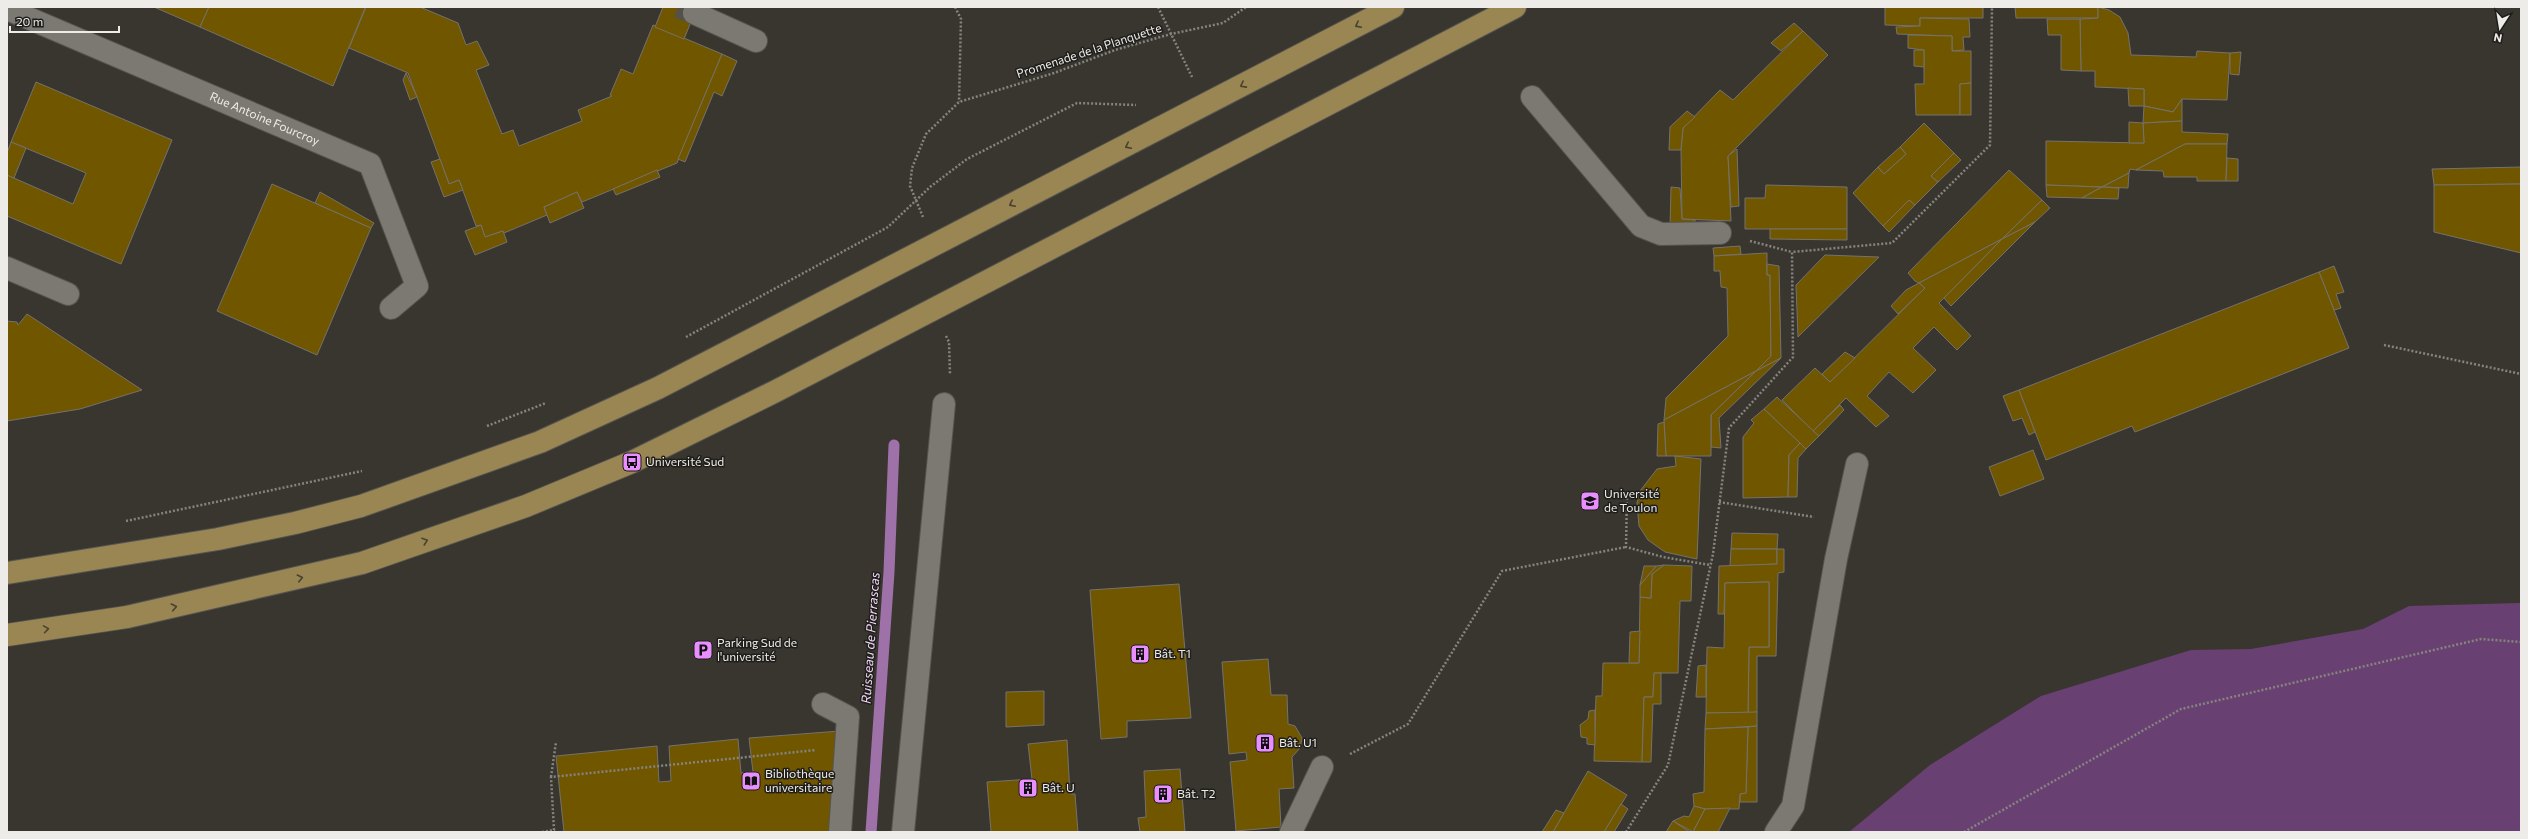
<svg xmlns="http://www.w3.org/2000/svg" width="2528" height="839" font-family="Commissioner,sans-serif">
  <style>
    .green { fill: #694072 }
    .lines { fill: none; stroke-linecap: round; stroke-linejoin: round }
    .stream { stroke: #9e71a9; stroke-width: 11 }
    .building { fill: #715600; stroke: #75726b }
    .minor-tunnel { stroke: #54514c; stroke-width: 22; stroke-dasharray: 22 11; stroke-linecap: butt }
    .minor-casing { stroke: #55544e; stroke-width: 24 }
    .major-casing { stroke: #55544e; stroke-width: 24 }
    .path { stroke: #86847f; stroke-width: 2.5; stroke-dasharray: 2 2; stroke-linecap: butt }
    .minor { stroke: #7c7972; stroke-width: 22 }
    .major { stroke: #998653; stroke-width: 22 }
    .oneway { stroke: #4a422f }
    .labels { text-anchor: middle; stroke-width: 3; stroke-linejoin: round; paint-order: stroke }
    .street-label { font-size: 12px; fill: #edece8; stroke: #1f1e1b }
    .poi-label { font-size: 12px; fill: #edece8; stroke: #1f1e1b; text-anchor: start }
    .water-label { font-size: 13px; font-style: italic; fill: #f2d8f8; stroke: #1f1e1b }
  </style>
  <rect width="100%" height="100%" fill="#393630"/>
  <polygon class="green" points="2521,603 2521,832 1849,832 1930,765 2041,696 2191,650 2251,649 2363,629 2409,606"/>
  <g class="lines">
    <polyline class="stream" points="871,832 889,572 894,445"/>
  </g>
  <g class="building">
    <polygon points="154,7 209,7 200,27"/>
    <polygon points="209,7 363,7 365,8 333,86 200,27"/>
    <polygon points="366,7 420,7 458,23 466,45 477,41 489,65 476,70 502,134 513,130 519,146 582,121 578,110 612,96 610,95 621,69 633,74 653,25 722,54 677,163 582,202 577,192 544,207 547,215 504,233 503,231 485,237 481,225 476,226 459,180 449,184 408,73 349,48"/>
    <polygon points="663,7 697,7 684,39 655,27"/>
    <polygon points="1885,7 1983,7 1983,18 1920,18 1920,26 1885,25"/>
    <polygon points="2015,7 2098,7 2098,18 2016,18"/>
    <polygon points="2098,7 2109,10 2120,17 2128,33 2131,55 2196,57 2197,51 2230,53 2227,100 2182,99 2173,112 2144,106 2144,89 2095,87 2095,71 2081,71 2080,19 2098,18"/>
    <polygon points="1920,18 1969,19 1970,37 1963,37 1964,50 1952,51 1952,36 1897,34 1896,27 1920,26"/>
    <polygon points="2047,19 2080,19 2081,71 2061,70 2061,35 2048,35"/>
    <polygon points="1794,23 1803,31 1781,51 1771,43"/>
    <polygon points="1803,31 1828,55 1728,156 1731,221 1682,219 1681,150 1683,128 1720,90 1733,100"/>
    <polygon points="1908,35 1952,36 1952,51 1971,51 1971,83 1960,84 1960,115 1916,115 1915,84 1924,84 1924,50 1908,48"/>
    <polygon points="1914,50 1924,50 1924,67 1914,66"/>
    <polygon points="2241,52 2239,75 2230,74 2230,53"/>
    <polygon points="722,54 737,61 722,96 714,92 685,162 678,159"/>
    <polygon points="406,73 417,97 410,100 403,80"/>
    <polygon points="36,82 172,140 121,264 7,216 7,175 73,204 86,173 11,142"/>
    <polygon points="1971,83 1971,115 1960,115 1960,84"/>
    <polygon points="2128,88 2144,89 2144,106 2129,106"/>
    <polygon points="2182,99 2182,121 2143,123 2144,106 2173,112"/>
    <polygon points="1687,111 1695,117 1683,128 1681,150 1669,150 1670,127"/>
    <polygon points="2182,121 2182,132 2228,134 2227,144 2185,144 2136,170 2130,169 2129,173 2102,187 2046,185 2046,141 2144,143 2143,123"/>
    <polygon points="2129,122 2143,123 2144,143 2129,143"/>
    <polygon points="1924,123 1954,153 1931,176 1938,182 1915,205 1909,200 1883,226 1853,193 1878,167 1884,174 1906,154 1900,147"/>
    <polygon points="11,142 26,148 14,178 7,175 7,153"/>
    <polygon points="2185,144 2227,144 2226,181 2197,181 2197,177 2164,177 2163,171 2136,170"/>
    <polygon points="1900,147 1906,154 1884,174 1878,167"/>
    <polygon points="1737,149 1739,206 1731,207 1728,156"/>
    <polygon points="1954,153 1961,160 1938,182 1931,176"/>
    <polygon points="2227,158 2238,159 2238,181 2226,181"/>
    <polygon points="440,159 449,184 459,180 463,190 444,197 431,162"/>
    <polygon points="2521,167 2521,184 2434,185 2432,169"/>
    <polygon points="657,170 660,177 616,195 613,189"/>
    <polygon points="2009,170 2042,200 2002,239 1919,283 1915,281 1908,273"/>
    <polygon points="2129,173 2128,188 2102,187"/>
    <polygon points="272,184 371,228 317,355 217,311"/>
    <polygon points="2521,184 2521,253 2434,232 2434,185"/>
    <polygon points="1766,185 1847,187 1847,229 1745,229 1745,198 1765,198"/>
    <polygon points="2046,185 2102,187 2082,198 2047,197"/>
    <polygon points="1671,187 1680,188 1682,219 1695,220 1695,227 1670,227"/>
    <polygon points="2102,187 2119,188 2118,199 2082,198"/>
    <polygon points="320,192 374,223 371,228 315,203"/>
    <polygon points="577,192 584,208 550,223 544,207"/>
    <polygon points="1909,200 1915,205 1889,232 1883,226"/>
    <polygon points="2042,200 2050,208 2035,222 2002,239"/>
    <polygon points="2035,222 1951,306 1944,298 2002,239"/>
    <polygon points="481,225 485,237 503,231 507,242 475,255 465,231"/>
    <polygon points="1770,229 1847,229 1847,240 1770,239"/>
    <polygon points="2002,239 1939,303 1971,336 1957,350 1934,327 1913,348 1936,370 1913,393 1889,372 1867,396 1889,416 1876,427 1846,398 1813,431 1782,400 1815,368 1830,382 1925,288 1919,283"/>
    <polygon points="1740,246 1741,254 1714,256 1713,248"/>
    <polygon points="1767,253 1767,275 1770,275 1771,356 1756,371 1664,420 1666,398 1728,336 1727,288 1721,287 1720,271 1714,271 1714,256"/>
    <polygon points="1825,255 1879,257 1798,337 1796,285"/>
    <polygon points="1767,264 1779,266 1781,358 1756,371 1771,356 1770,275 1767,275"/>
    <polygon points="2334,266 2344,292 2336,294 2341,308 2334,310 2319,272"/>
    <polygon points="2319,272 2349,348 2135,432 2132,426 2046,460 2019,390"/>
    <polygon points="1919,283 1925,288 1898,314 1891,306 1906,290"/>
    <polygon points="27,314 142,390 80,409 7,421 7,321 17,322 18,325"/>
    <polygon points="1845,352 1855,358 1830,382 1822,374"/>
    <polygon points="1781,358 1719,418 1721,448 1711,447 1711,415 1756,371"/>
    <polygon points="1756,371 1711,415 1711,456 1666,456 1664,420"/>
    <polygon points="2019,390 2035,432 2029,435 2022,418 2013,421 2003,396"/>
    <polygon points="1777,397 1819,436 1806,449 1764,409"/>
    <polygon points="1840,405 1844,410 1819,436 1813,431"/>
    <polygon points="1764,409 1800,443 1789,455 1788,497 1743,498 1743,437 1754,423 1751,420"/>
    <polygon points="1664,422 1666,456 1657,456 1658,424"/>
    <polygon points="1800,443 1806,449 1798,458 1797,497 1788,497 1789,455"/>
    <polygon points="2033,450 2044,479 2000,496 1989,467"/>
    <polygon points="1675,456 1701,459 1697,559 1665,552 1648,540 1639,526 1637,503 1640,491 1657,469 1676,466"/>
    <polygon points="1732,533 1778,534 1777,549 1731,549"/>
    <polygon points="1731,549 1777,549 1777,564 1730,566"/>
    <polygon points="1777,549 1784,549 1784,572 1778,573 1776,656 1757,656 1757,712 1748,713 1749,647 1769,647 1769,582 1725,583 1724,614 1718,614 1719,566 1777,564"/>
    <polygon points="1664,565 1692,566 1691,601 1680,601 1678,673 1654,673 1653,697 1644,697 1642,762 1594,761 1596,696 1602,696 1603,663 1639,663 1640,597 1651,598 1652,574"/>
    <polygon points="1664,565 1652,574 1651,598 1640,597 1640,585 1656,566"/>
    <polygon points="1644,566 1656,566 1640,585"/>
    <polygon points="1769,582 1769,647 1749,647 1748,713 1706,713 1707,647 1724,648 1725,583"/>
    <polygon points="1179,584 1191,718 1127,721 1127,737 1101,739 1090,590"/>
    <polygon points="1640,631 1639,663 1629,663 1630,632"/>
    <polygon points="1268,659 1271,695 1287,695 1288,724 1295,726 1302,738 1300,748 1292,757 1294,788 1279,789 1281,827 1236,831 1230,762 1247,760 1246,752 1229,754 1222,662"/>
    <polygon points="1706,665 1706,697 1696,697 1698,666"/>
    <polygon points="1654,673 1661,673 1661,704 1653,704 1651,762 1642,762 1644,697 1653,697"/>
    <polygon points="1044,691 1044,725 1006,727 1006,692"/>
    <polygon points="1595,710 1595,745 1587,744 1587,738 1581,737 1580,725 1588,719 1589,711"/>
    <polygon points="1757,712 1757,726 1705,729 1706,713"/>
    <polygon points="1757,726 1757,802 1740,802 1740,794 1746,793 1748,727"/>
    <polygon points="1748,727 1746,793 1740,794 1739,809 1705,809 1694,806 1693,794 1704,792 1705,729"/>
    <polygon points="840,731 834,832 564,832 556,756 657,746 659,782 671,781 669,746 738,739 741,773 753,772 749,738"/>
    <polygon points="1067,740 1070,794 1075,794 1078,832 991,832 987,782 1032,779 1028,744"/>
    <polygon points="1180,769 1185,832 1140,832 1138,818 1146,817 1144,771"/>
    <polygon points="1588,771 1627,795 1604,832 1553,832"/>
    <polygon points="1621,804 1628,809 1614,832 1604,832"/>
    <polygon points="1694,806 1705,809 1693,832 1673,821 1684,816 1689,817"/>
    <polygon points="1730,808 1718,832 1693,832 1705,809"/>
    <polygon points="1556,810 1564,813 1553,832 1542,832"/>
    <polygon points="1673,821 1690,832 1666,832"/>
  </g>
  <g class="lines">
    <polyline class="minor-tunnel" points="678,7 694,13"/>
    <g class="minor-casing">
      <g id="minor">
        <path id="s1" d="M7,9l363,155 47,122 -26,22"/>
        <polyline points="694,13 756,41"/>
        <polyline points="1532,97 1641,226 1661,234 1720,233"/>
        <polyline points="7,268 68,294"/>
        <polyline points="823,704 848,717 840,832"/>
        <polyline points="903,832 944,404"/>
        <polyline points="1291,832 1322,767"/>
        <polyline points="1776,832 1793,806 1836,559 1857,464"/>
      </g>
    </g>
    <g class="major-casing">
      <g id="major">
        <polyline points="7,573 218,539 295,523 361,506 540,442 658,388 1393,7"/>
        <polyline points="7,635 127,617 362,563 526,506 632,462 776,391 1515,7"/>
      </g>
    </g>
    <g class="path">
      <polyline points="955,7 961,19 959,102"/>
      <polyline points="1158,7 1192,77"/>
      <polyline points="923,217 910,186 912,168 926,134 959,102 1054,73 1115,50 1171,34 1223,23 1246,7"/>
      <polyline points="1750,241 1792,252"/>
      <polyline points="946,336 949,342 950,374"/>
      <polyline points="686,337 888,227 930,187 967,159 1077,103 1136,105"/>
      <polyline points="2384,345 2521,374"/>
      <polyline points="487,426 546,403"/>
      <polyline points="1627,494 1626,547 1663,557 1710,565"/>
      <polyline points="1719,502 1814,517"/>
      <polyline points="126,521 362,471"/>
      <polyline points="1350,754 1408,724 1502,571 1626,547"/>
      <polyline points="551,777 556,742"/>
      <polyline points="542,832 554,830 551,777 816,750"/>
      <polyline points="1626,832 1668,765 1713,554 1729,428 1793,357 1792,252 1892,243 1990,145 1992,7"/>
      <polyline points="1964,832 2181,709 2481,639 2521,642"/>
    </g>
    <use href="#minor" class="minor"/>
    <use href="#major" class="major"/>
  </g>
  <defs><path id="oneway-chevron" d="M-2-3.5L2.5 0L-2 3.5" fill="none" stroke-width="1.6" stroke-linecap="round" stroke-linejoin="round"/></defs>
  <g class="oneway">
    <use href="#oneway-chevron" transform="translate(1358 25) rotate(153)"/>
    <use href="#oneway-chevron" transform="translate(1243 85) rotate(152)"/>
    <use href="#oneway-chevron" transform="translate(1128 146) rotate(154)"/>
    <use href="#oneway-chevron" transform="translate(1012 204) rotate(153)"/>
    <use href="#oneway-chevron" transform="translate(425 541) rotate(-19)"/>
    <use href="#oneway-chevron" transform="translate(300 578) rotate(-13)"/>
    <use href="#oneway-chevron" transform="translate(174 607) rotate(-12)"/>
    <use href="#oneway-chevron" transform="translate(46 629) rotate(-9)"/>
  </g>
  <defs>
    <g id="bus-square" transform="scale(1)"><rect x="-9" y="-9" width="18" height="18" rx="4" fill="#e98efe" stroke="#1f1e1b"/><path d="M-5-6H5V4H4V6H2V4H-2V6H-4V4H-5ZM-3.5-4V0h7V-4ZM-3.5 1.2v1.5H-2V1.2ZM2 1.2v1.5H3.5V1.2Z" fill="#111"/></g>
    <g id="university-square" transform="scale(1)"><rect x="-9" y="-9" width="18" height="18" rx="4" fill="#e98efe" stroke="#1f1e1b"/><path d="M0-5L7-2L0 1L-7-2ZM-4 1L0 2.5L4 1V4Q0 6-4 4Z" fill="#111"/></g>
    <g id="parking-square" transform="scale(1)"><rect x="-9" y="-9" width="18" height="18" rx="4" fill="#e98efe" stroke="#1f1e1b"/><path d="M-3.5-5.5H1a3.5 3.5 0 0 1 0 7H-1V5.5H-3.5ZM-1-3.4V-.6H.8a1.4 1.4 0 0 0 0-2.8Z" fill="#111"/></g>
    <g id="building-square" transform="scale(1)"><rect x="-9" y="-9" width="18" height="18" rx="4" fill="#e98efe" stroke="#1f1e1b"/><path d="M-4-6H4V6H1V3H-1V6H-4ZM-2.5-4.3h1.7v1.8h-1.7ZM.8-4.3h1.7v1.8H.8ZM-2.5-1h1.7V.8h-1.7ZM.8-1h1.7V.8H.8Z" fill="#111"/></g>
    <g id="library-square" transform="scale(1)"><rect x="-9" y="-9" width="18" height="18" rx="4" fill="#e98efe" stroke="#1f1e1b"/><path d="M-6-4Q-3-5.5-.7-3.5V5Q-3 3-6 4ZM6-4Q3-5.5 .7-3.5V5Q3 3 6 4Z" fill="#111"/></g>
  </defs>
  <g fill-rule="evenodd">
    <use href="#bus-square" x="632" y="462"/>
    <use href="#university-square" x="1590" y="501"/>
    <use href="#parking-square" x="703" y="650"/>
    <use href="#building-square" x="1140" y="654"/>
    <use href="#building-square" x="1265" y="743"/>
    <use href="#library-square" x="751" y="781"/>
    <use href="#building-square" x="1028" y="788"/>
    <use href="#building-square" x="1163" y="794"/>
  </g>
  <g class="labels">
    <g class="street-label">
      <text transform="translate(1089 51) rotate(-18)" y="4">Promenade de la Planquette</text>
      <text dy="4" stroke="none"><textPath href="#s1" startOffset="280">Rue Antoine Fourcroy</textPath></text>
    </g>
    <g class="poi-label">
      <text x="646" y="466">Université Sud</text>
      <text x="1604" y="498">Université<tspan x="1604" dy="14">de Toulon</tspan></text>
      <text x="717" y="647">Parking Sud de<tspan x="717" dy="14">l'université</tspan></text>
      <text x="1154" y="658">Bât. T1</text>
      <text x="1279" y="747">Bât. U1</text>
      <text x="765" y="778">Bibliothèque<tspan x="765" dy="14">universitaire</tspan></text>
      <text x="1042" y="792">Bât. U</text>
      <text x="1177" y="798">Bât. T2</text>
    </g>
    <g class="water-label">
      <text transform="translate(870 638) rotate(-86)" y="5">Ruisseau de Pierrascas</text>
    </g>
  </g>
  <rect width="2528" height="839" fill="none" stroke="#edece8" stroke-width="16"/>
  <g transform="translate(2500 28) rotate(192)" stroke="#1f1e1b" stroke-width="3" paint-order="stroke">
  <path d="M0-3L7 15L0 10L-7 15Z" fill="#edece8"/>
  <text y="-6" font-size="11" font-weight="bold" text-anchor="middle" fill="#edece8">N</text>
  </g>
  <path d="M10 26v6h109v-6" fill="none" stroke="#edece8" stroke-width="2"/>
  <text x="16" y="26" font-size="12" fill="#edece8" stroke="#1f1e1b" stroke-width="3" paint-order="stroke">20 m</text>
</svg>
